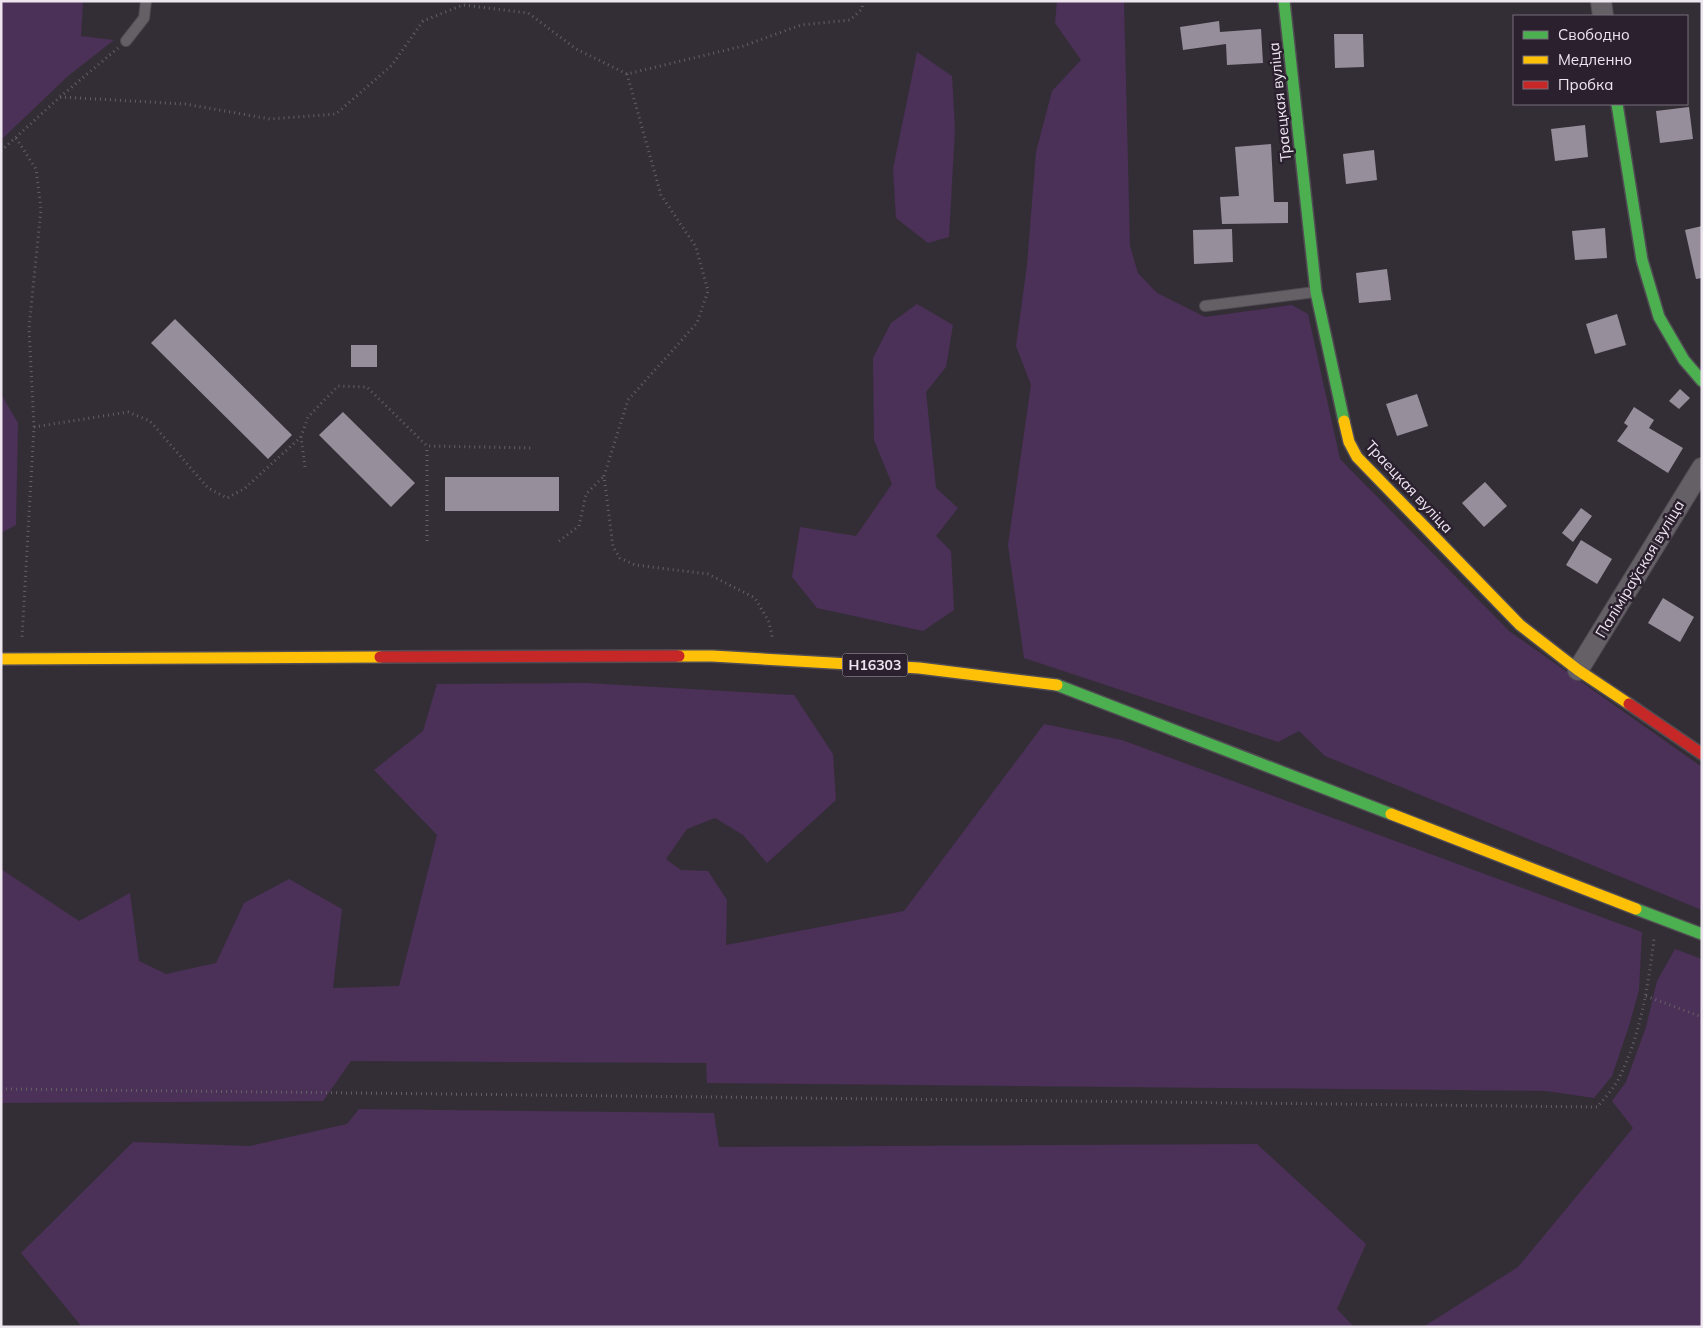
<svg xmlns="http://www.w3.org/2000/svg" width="1703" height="1328" font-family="Mulish,sans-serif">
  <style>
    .green { fill: #4b3057 }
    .building { fill: #978e9b }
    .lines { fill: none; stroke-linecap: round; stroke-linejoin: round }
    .lane-casing { stroke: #514c53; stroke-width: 12 }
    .street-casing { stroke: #514c53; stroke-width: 22 }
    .fast-casing { stroke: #514c53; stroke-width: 14 }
    .slow-casing { stroke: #514c53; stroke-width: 14 }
    .jam-casing { stroke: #514c53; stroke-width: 14 }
    .path { stroke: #646066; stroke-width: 3; stroke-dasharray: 1 4; stroke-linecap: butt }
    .lane { stroke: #646066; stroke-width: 10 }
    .street { stroke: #646066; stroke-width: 20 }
    .fast { stroke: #4caf50; stroke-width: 11 }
    .slow { stroke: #ffc107; stroke-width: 11 }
    .jam { stroke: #c62828; stroke-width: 11 }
    .labels { text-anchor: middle; stroke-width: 5; stroke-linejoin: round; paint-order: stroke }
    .shield { fill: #2a202e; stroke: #b2abb5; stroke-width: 1 }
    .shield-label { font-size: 14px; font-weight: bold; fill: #ede6ef }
    .street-label { font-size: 15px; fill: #ede6ef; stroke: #2a202e }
  </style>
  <rect width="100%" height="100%" fill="#332e36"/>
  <g class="green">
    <polygon points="1,1 83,1 81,36 114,40 68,76 1,140"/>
    <polygon points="1057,1 1124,1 1130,246 1138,273 1157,293 1205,317 1292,305 1308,314 1340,459 1509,631 1702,767 1702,910 1325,756 1299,731 1278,742 1024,658 1008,545 1031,385 1016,346 1027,265 1036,152 1052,91 1081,60 1055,23"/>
    <polygon points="917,52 952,76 955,129 949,237 928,243 896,218 893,169"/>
    <polygon points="917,304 953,325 946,367 926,392 936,488 958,508 936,536 951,551 954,610 923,631 817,608 792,577 800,527 856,536 892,484 874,440 873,358 891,323"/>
    <polygon points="1,394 18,423 16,525 1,533"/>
    <polygon points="587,683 794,695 833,754 836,800 767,863 743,835 715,818 687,829 666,859 681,870 708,871 727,900 726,945 904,911 1044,724 1122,740 1642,932 1639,990 1629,1026 1612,1076 1594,1098 1546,1091 707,1083 706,1063 351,1061 323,1101 1,1103 1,869 79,921 130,893 139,961 166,974 216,963 244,903 289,879 342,909 333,988 399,986 437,835 374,770 423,731 437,684"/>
    <polygon points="1675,949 1702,959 1702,1327 1423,1327 1518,1267 1633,1128 1612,1101 1626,1082 1646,1027 1657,981"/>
    <polygon points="359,1109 714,1113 719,1147 1257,1144 1366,1244 1337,1309 1354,1327 82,1327 21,1253 133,1142 250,1146 347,1124"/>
  </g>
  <g class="building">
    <polygon points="1219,21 1220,32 1261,29 1263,63 1227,65 1226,44 1183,50 1180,27"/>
    <polygon points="1334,34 1363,34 1364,67 1335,68"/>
    <polygon points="1689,107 1693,139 1660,143 1656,111"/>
    <polygon points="1585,125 1588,157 1555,161 1551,129"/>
    <polygon points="1271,144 1274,202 1288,202 1288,223 1222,224 1220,197 1239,196 1235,147"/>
    <polygon points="1374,150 1377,180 1346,184 1343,154"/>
    <polygon points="1702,226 1702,278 1696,279 1685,230"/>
    <polygon points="1605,228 1607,258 1575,260 1572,231"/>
    <polygon points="1232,229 1233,262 1194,264 1193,230"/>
    <polygon points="1387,269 1391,300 1359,303 1356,273"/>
    <polygon points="1617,314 1626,345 1595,354 1586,324"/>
    <polygon points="175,319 292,435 268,459 151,343"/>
    <rect x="351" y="345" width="26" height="22"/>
    <polygon points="1680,389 1690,398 1679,409 1669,401"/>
    <polygon points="1417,394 1428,426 1397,436 1386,404"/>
    <polygon points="1634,407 1654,420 1649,428 1683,448 1668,473 1617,441 1628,426 1624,423"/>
    <polygon points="343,412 415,483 391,507 319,435"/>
    <rect x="445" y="477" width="114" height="34"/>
    <polygon points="1485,482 1507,506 1484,527 1462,503"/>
    <polygon points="1581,508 1592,516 1573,542 1562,533"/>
    <polygon points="1581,540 1612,559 1597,584 1566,565"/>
    <polygon points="1663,598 1694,617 1680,642 1648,623"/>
  </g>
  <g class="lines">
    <g class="lane-casing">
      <g id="lane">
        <polyline points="126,41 144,18 146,1"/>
        <polyline points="1205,306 1315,292"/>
      </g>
    </g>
    <g class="street-casing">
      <g id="street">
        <polyline points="1601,1 1603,16"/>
        <polyline points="1578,670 1702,468"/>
      </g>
    </g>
    <g class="fast-casing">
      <g id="fast">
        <polyline points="1284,1 1316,292 1344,421"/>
        <polyline points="1617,104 1642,260 1659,317 1684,360 1702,381"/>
        <polyline points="1057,685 1391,814"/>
        <polyline points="1636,909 1702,934"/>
      </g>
    </g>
    <g class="slow-casing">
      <g id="slow">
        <polyline points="1344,421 1349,442 1357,457 1520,625 1578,670 1629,704"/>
        <polyline points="679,656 712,656 919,668 1057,685"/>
        <polyline points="1,659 380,657"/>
        <polyline points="1391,814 1636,909"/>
      </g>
    </g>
    <g class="jam-casing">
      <g id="jam">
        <polyline points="380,657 679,656"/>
        <polyline points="1629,704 1702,754"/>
      </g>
    </g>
    <g class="path">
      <polyline points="627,74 661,195 696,247 708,291 697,323 628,400 604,476 613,547 620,558 635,565 708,574 755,598 769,622 773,640"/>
      <polyline points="60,97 185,104 270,119 336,114 392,65 423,21 463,5 528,13 576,49 627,74 743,46 801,25 850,20 862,9 863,1"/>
      <polyline points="16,138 36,169 41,209 29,328 34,427 22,638"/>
      <polyline points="1,151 60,97 118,48"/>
      <polyline points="34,427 128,412 150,421 208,488 227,498 244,489 301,437"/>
      <polyline points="305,467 301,437 308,417 338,386 367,387 427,446 533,448"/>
      <polyline points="427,541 427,446"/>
      <polyline points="559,541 579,526 586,494 603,477"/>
      <polyline points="1646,996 1702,1017"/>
      <path d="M1,1089l1596,18c8,-9 18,-20 23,-31 21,-43 28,-90 34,-137"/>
    </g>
    <use href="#lane" class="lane"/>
    <use href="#street" class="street"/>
    <use href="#fast" class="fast"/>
    <use href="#slow" class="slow"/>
    <use href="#jam" class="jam"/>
  </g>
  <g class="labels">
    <rect class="shield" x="842.5" y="653.5" width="65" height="23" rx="4"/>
    <g class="shield-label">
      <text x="875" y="670">Н16303</text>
    </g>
    <g class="street-label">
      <text transform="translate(1280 102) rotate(-96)" y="5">Траецкая вуліца</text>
      <text transform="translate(1409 487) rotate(47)" y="5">Траецкая вуліца</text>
      <text transform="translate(1640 569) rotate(-59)" y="5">Паліміраўская вуліца</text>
    </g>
  </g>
  <rect width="1703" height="1328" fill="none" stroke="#ede6ef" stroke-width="5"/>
  <rect x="1513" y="15" width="175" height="90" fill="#2a202e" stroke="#786f7b"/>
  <rect x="1523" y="31" width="25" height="8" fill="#4caf50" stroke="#786f7b"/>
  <text x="1558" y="40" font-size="15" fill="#ede6ef">Свободно</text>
  <rect x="1523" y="56" width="25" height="8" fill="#ffc107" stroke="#786f7b"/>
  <text x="1558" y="65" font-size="15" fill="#ede6ef">Медленно</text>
  <rect x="1523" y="81" width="25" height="8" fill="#c62828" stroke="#786f7b"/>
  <text x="1558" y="90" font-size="15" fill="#ede6ef">Пробка</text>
</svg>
